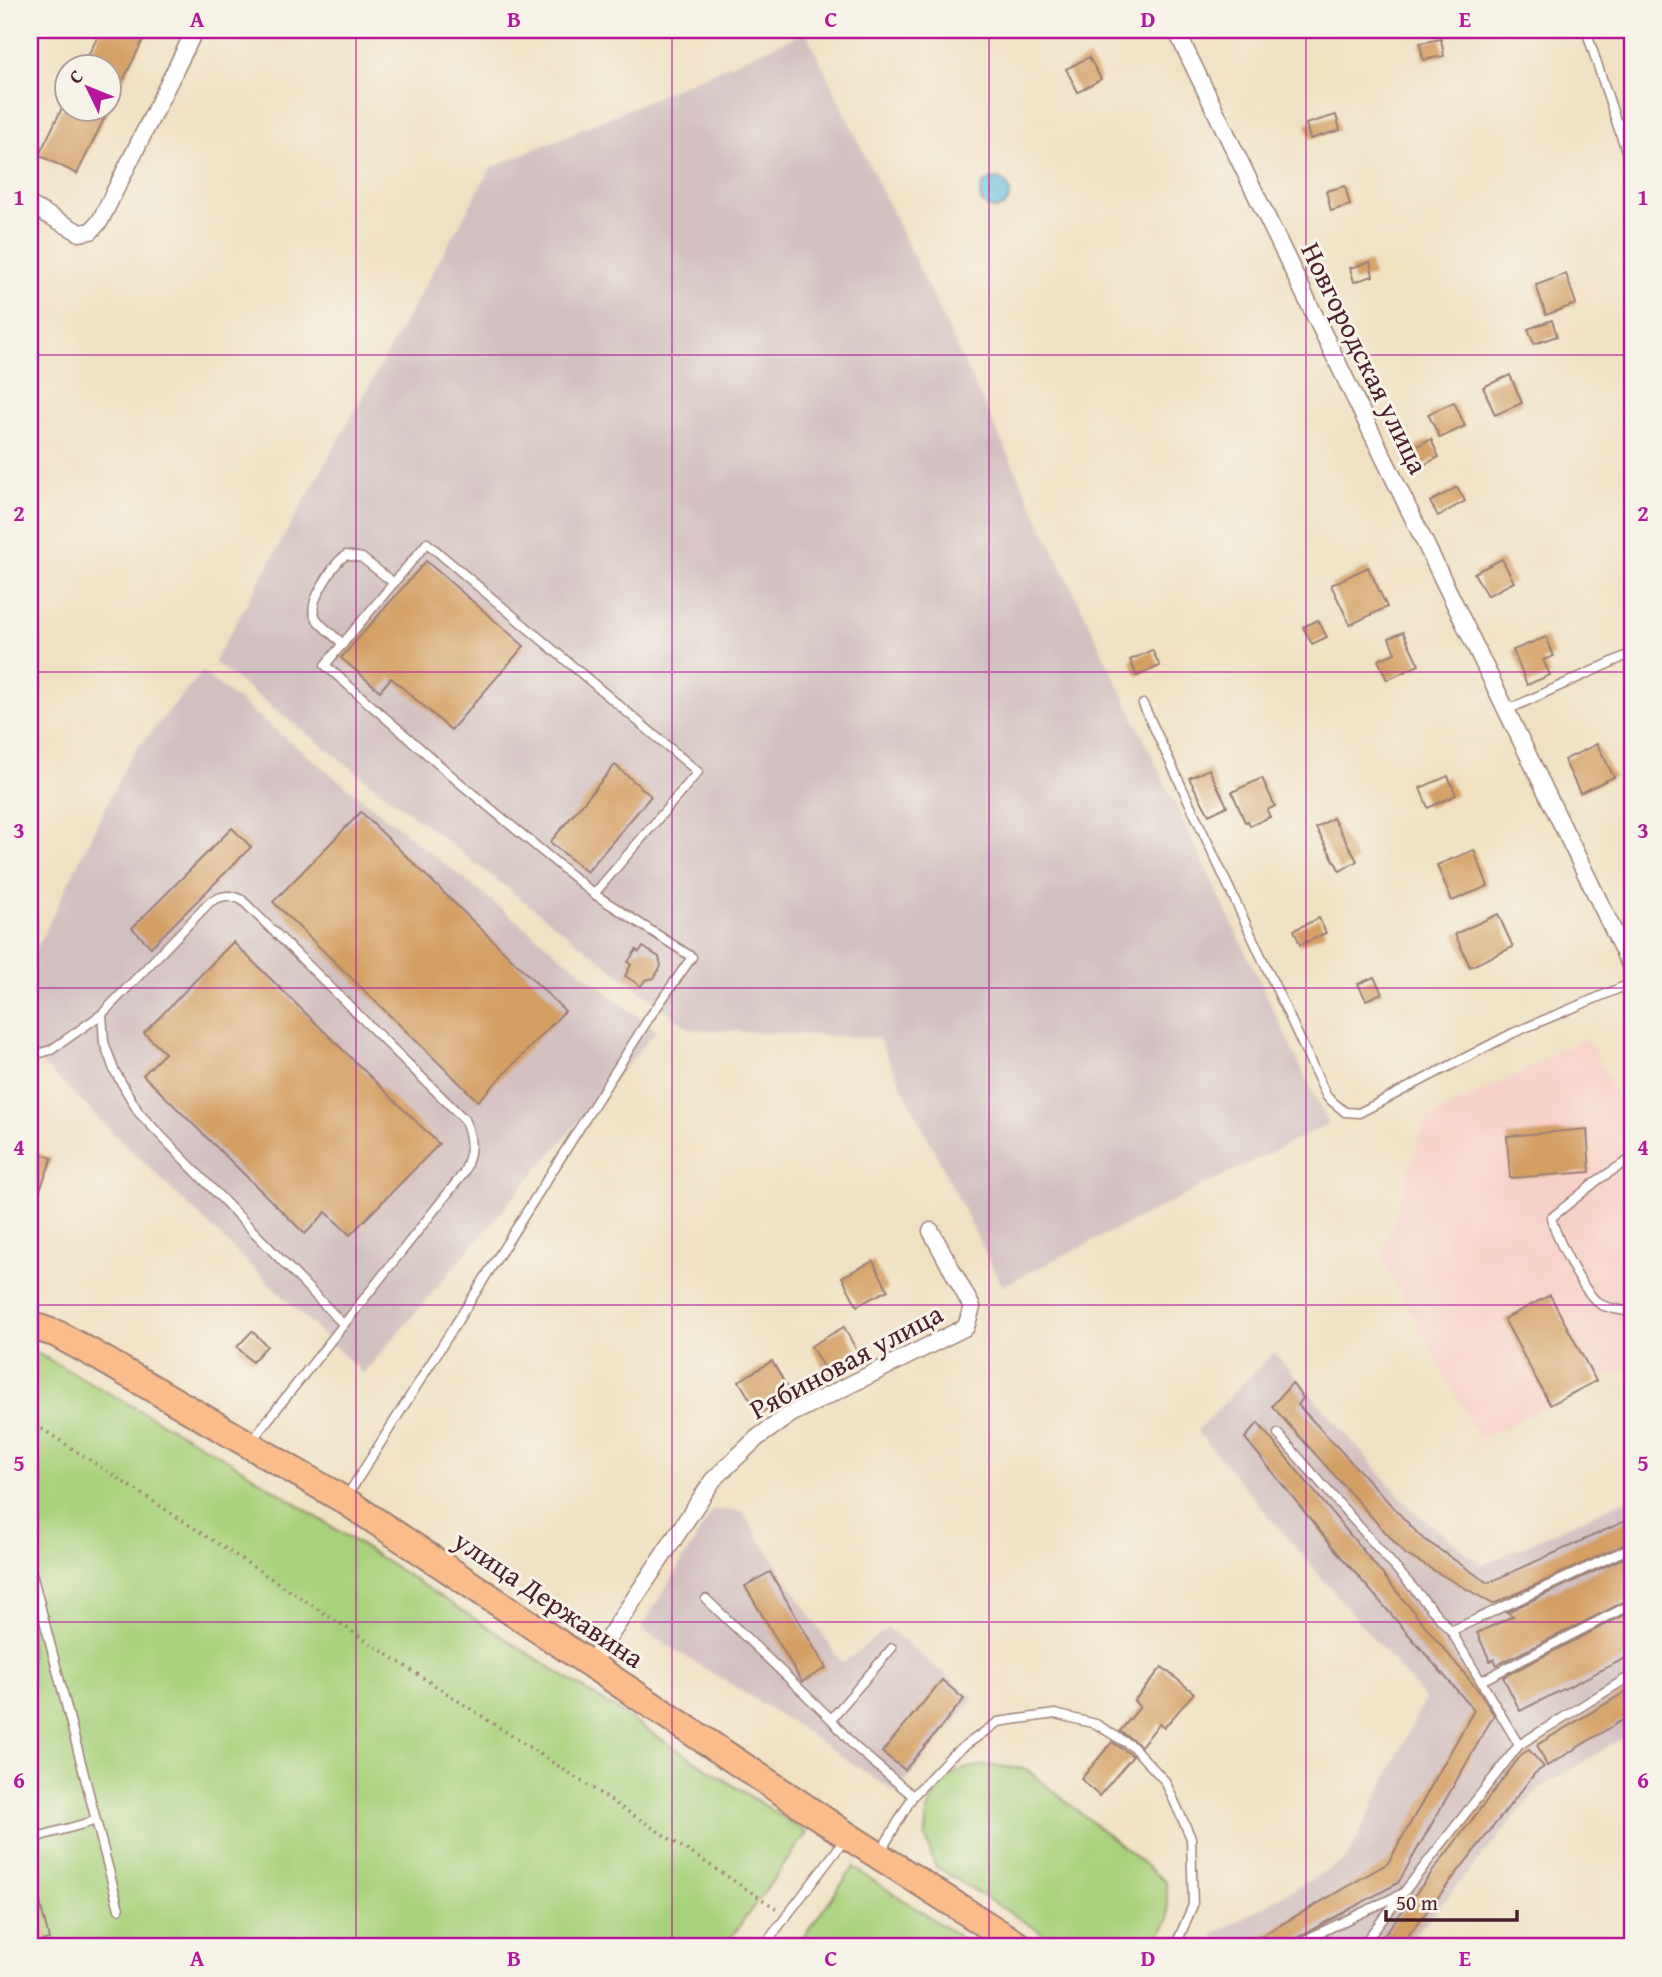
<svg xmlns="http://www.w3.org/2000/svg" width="1662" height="1977" font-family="'Gentium Book Plus',serif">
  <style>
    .built { fill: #f7d1c8 }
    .industrial { fill: #d2bfc0 }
    .green { fill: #a8d17d; stroke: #797854; stroke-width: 2 }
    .water { fill: #5ab7d8; stroke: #526b82; stroke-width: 2 }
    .building { fill: #d39f63 }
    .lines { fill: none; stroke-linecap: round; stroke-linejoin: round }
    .service-casing { stroke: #9d8077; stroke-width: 11 }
    .minor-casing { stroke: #9d8077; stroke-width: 19 }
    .primary-casing { stroke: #9d8077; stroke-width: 30 }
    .path { stroke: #9d8077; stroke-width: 3.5; stroke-dasharray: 2 5; stroke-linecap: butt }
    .service { stroke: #fff; stroke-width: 8 }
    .minor { stroke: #fff; stroke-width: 16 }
    .primary { stroke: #fabc8b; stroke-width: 26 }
    .grid { fill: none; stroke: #b5179e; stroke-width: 2; stroke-opacity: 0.55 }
    .labels { text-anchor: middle; stroke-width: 6; stroke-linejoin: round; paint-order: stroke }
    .street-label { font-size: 28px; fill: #4a1f2b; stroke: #f7f3e8 }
    .neatline { fill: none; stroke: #b5179e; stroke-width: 2.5 }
    .grid-label { font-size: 23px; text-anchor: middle; font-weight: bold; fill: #b5179e }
  </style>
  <rect width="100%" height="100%" fill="#f7f3e8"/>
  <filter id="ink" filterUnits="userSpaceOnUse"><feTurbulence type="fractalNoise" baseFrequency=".0143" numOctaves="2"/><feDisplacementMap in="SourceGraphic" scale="14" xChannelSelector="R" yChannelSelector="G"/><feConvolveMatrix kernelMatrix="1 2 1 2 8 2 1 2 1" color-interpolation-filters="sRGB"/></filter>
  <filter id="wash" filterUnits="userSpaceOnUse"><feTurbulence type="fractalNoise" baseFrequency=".00686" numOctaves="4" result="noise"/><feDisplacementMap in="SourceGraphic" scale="28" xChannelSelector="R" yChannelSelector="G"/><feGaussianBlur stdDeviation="1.57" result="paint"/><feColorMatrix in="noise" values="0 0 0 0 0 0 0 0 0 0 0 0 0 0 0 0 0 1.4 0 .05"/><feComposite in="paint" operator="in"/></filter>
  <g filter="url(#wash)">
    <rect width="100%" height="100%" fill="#f0e1c3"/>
    <polygon class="built" points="1587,1038 1632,1126 1632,1365 1479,1439 1381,1257 1426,1120"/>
    <g class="industrial">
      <polygon points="806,32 1328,1124 1002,1286 878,1038 690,1029 214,662 491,168"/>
      <polygon points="202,672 656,1031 363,1374 30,1052 30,962 130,757"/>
      <polygon points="1274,1352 1413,1511 1482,1565 1632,1497 1632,1732 1539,1789 1405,1947 1223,1947 1213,1935 1347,1859 1425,1699 1197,1431"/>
      <polygon points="713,1510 742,1511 842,1664 888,1628 974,1698 896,1793 793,1723 641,1629"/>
    </g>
    <g class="green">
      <polygon points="30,1349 230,1461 807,1833 724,1947 30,1947"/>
      <polygon points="984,1765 1026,1769 1166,1882 1169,1918 1155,1947 1065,1947 935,1866 925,1836 927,1813 942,1781 961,1770"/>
      <polygon points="854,1867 854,1868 975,1947 796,1947"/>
    </g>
    <circle class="water" cx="995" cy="194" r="15"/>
    <g id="blocks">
      <g class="building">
        <polygon points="101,30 148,30 77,174 39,155 62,108 108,108 108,66 83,66"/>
        <polygon points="1441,39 1444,56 1423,60 1420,43"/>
        <polygon points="1089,57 1101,79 1078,92 1066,69"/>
        <polygon points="1336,115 1340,130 1310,139 1306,124"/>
        <polygon points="1345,186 1350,205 1331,211 1326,191"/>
        <polygon points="1370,262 1373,276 1354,282 1350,268"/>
        <polygon points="1566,274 1576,304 1546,315 1536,285"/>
        <polygon points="1552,320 1557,336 1534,344 1528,329"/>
        <polygon points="1510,375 1522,403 1495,415 1483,387"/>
        <polygon points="1454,402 1465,426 1440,438 1428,414"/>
        <polygon points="1431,439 1439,457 1414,470 1405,452"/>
        <polygon points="1457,487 1465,501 1438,516 1430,502"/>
        <polygon points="1502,559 1514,582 1487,596 1474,573"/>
        <polygon points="426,561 524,646 451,730 391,678 380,691 341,658"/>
        <polygon points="1368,567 1387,607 1350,625 1331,585"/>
        <polygon points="1318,620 1327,637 1312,644 1303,627"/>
        <polygon points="1403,632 1419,665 1387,680 1378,660 1395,653 1389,638"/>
        <polygon points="1546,637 1554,656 1543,660 1550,675 1527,685 1513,650"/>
        <polygon points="1152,650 1160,666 1137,676 1130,660"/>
        <polygon points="1597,744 1614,777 1580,793 1564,760"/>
        <polygon points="615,765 651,796 587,872 550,842"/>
        <polygon points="1209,769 1227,806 1209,815 1189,778"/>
        <polygon points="1448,776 1456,795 1428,808 1420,788"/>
        <polygon points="1262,778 1275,806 1267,810 1270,817 1250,826 1248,821 1245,822 1232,792"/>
        <polygon points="361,812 565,1011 478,1101 273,902"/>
        <polygon points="1333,818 1357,861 1340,871 1316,828"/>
        <polygon points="232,828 251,847 151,947 132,928"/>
        <polygon points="1474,850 1488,886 1452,901 1437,865"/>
        <polygon points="1498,914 1513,947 1470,967 1455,934"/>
        <polygon points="1319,918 1326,933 1300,945 1294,930"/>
        <polygon points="233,942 439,1144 350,1235 326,1212 305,1234 143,1075 165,1053 144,1033"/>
        <polygon points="643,947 659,957 661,966 654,978 645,980 641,986 625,976 631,965 628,962 636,950 639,952"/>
        <polygon points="1374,977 1382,993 1366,1000 1358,984"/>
        <polygon points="1587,1129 1590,1172 1510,1178 1507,1136"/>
        <polygon points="30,1150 52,1158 31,1213 30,1213"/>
        <polygon points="873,1261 888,1290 857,1306 842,1277"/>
        <polygon points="1550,1295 1596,1381 1550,1405 1504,1319"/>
        <polygon points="844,1327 862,1360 829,1378 811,1346"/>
        <polygon points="252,1331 267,1346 252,1362 237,1347"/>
        <polygon points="772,1361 792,1395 759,1414 739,1381"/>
        <polygon points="1292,1383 1303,1398 1298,1405 1421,1537 1488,1583 1632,1518 1632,1541 1493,1604 1405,1554 1272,1406"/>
        <polygon points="1258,1423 1478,1690 1494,1715 1398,1883 1280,1947 1242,1947 1388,1863 1474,1710 1332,1546 1245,1438"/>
        <polygon points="1632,1554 1632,1598 1497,1665 1494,1659 1490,1661 1477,1633 1513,1616 1507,1612"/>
        <polygon points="770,1572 826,1668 802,1682 745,1586"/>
        <polygon points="1632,1611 1632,1655 1520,1711 1503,1677"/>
        <polygon points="1162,1667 1194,1693 1164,1728 1159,1724 1141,1746 1120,1731 1140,1707 1134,1701"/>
        <polygon points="942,1680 964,1699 905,1770 882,1752"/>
        <polygon points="1632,1688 1632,1714 1547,1766 1537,1745"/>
        <polygon points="1112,1742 1133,1756 1099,1796 1081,1779"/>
        <polygon points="1529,1750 1544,1767 1535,1773 1399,1947 1375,1947 1522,1754"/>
        <polygon points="35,1883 49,1939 30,1944 30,1884"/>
      </g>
    </g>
  </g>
  <g filter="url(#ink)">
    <use href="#blocks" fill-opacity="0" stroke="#9d8077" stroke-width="2"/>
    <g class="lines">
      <g class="service-casing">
        <g id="service">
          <polyline points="1586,30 1632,169"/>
          <polyline points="1618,126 1632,116"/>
          <path d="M343,644c-27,-25 -41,-27 -18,-63 6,-10 11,-19 21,-26l16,3 32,25"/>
          <polyline points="1143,704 1327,1097 1345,1112 1359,1113 1513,1033 1632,983"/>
          <polyline points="1507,710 1632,653"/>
          <polyline points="30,1056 51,1050 102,1014"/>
          <path d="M1632,1158l-34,22 -47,38c6,20 31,74 49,86 8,5 23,6 32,8"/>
          <polyline points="1278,1434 1451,1631 1632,1547"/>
          <path d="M252,1440l211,-266c10,-21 10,-35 1,-55l-222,-219c-13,-6 -19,-5 -32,2l-108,112 2,28 10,28 25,43 204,211"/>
          <polyline points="347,1496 649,1018 692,957 594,894 461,784 325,665 427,543 698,772 594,894"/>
          <polyline points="30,1566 119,1909"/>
          <polyline points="706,1599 831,1719"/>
          <polyline points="892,1648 831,1719 853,1745 913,1796"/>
          <polyline points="1483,1680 1632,1604"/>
          <polyline points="1519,1745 1632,1675"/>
          <polyline points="30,1839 94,1821"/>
          <polyline points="881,1851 913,1796 952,1755 998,1722 1055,1714 1096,1724 1133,1747 1165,1781 1191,1838 1193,1905 1175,1947"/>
          <polyline points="763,1947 846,1838"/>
          <polyline points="1290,1947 1399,1895"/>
          <polyline points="1361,1947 1519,1745 1451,1631"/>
        </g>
      </g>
      <g class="minor-casing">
        <g id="minor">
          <polyline points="1176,30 1632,969"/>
          <polyline points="30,205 80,233 91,231 100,221 195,30"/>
          <polyline points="591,1664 713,1480 757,1438 791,1414 966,1327 972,1307 931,1231"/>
        </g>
      </g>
      <g class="primary-casing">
        <polyline id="primary" points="30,1325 57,1334 99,1357 344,1500 848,1836 1021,1947"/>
      </g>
      <polyline class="path" points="30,1421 777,1909"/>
      <use href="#service" class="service"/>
      <use href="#minor" class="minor"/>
      <use href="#primary" class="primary"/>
    </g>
  </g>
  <path class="grid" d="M356,30v1917M672,30v1917M989,30v1917M1306,30v1917M30,355h1602M30,672h1602M30,988h1602M30,1305h1602M30,1622h1602"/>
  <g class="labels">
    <g class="street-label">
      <text transform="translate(1365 358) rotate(64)" y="10">Новгородская улица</text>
      <text transform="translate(846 1361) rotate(-28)" y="10">Рябиновая улица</text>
      <text transform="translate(549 1599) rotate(34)" y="10">улица Державина</text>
    </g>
  </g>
  <rect width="1662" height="1977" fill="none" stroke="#f7f3e8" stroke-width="77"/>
  <g transform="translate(88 88) rotate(313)"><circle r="33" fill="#f7f3e8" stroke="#b29e9c" stroke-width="2"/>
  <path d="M0-5L12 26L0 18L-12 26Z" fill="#b5179e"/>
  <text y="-10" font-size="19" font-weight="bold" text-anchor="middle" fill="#4a1f2b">С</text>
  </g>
  <path d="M1386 1910v10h131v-10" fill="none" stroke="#4a1f2b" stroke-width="3.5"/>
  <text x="1396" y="1910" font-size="21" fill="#4a1f2b" stroke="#f7f3e8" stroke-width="5" paint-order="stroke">50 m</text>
  <rect x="38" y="38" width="1586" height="1900" class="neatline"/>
  <g class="grid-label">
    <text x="197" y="27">A</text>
    <text x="514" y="27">B</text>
    <text x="831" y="27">C</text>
    <text x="1148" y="27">D</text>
    <text x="1465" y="27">E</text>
    <text x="19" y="205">1</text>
    <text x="1643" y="205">1</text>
    <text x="19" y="521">2</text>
    <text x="1643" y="521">2</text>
    <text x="19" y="838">3</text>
    <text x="1643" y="838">3</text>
    <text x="19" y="1155">4</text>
    <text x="1643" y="1155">4</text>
    <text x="19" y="1471">5</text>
    <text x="1643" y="1471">5</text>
    <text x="19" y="1788">6</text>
    <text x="1643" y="1788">6</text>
    <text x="197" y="1966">A</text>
    <text x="514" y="1966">B</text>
    <text x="831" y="1966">C</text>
    <text x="1148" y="1966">D</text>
    <text x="1465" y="1966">E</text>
  </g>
</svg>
